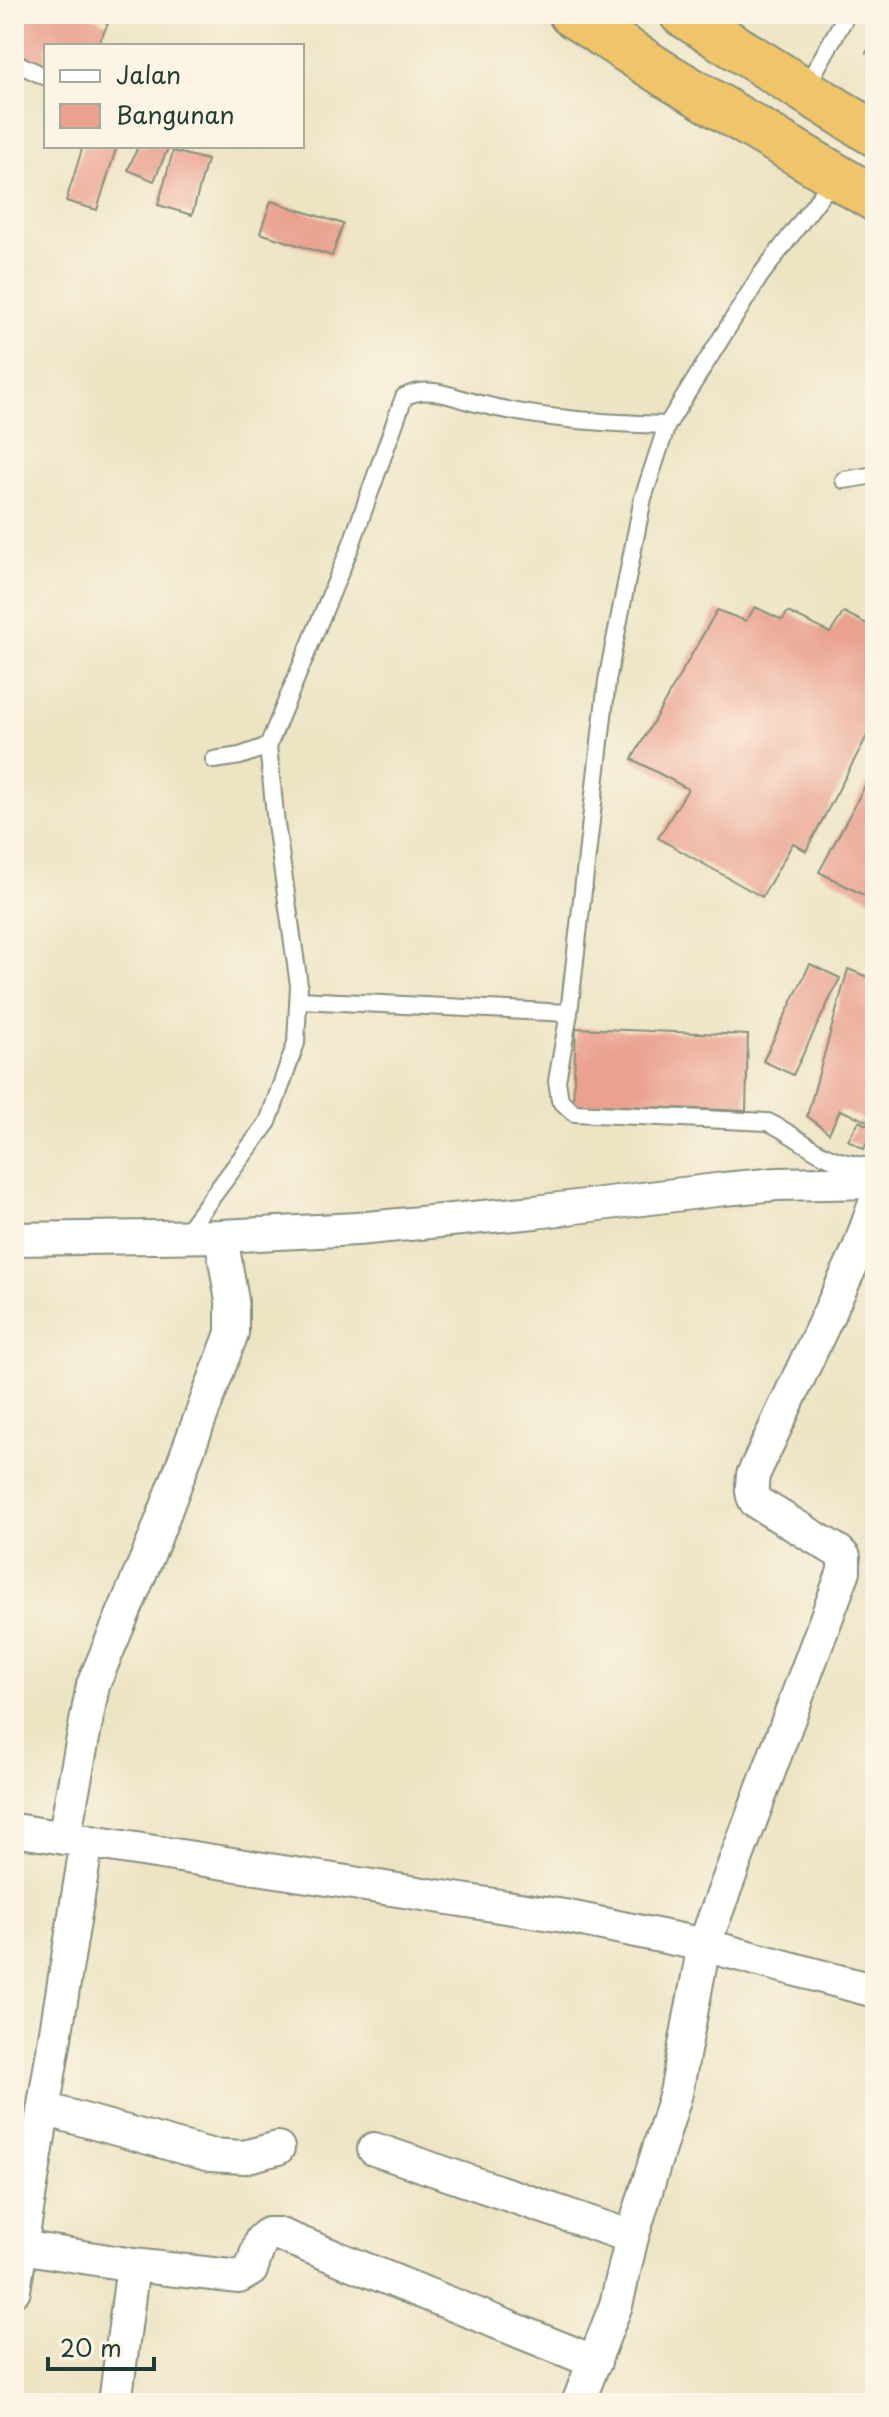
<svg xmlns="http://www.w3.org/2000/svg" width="889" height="2417" font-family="'Playpen Sans',sans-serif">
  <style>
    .building { fill: #eaa190 }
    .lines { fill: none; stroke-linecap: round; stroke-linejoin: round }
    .lane-casing { stroke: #86907c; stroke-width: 20 }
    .street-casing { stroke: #86907c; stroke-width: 36 }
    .highway-casing { stroke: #86907c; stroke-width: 48 }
    .lane { stroke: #fff; stroke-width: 16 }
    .street { stroke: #fff; stroke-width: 32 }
    .highway { stroke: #f0c469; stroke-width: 44 }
  </style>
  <rect width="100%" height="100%" fill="#fcf5e5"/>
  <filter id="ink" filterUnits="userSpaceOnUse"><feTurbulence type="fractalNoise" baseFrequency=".0125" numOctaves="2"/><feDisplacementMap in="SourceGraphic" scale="16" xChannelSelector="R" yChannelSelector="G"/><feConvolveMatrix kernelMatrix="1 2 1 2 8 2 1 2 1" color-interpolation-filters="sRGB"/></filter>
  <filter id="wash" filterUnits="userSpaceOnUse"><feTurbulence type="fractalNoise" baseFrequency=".006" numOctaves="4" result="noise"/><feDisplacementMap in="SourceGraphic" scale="32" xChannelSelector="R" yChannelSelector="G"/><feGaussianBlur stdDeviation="1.8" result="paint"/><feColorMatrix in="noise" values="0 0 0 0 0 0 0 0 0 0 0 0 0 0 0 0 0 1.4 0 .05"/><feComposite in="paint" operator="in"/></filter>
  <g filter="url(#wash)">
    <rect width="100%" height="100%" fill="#ede4c4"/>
    <g id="blocks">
      <g class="building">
        <polygon points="14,14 88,14 108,24 97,46 46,46 46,72 14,56"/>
        <polygon points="875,39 875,58 866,53"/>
        <polygon points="83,146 117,146 97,210 66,201"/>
        <polygon points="138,146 169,146 154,181 128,170"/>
        <polygon points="173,151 207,160 192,215 158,205"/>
        <polygon points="14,156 25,158 16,198 14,197"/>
        <polygon points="271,201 343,224 332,256 260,233"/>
        <polygon points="755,607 782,620 788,612 830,633 844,612 875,628 875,721 806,851 793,843 762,897 658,838 688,789 632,759 717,610 746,621"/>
        <polygon points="875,767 875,901 819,872"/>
        <polygon points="810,964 840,978 793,1075 763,1061"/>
        <polygon points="848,969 875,980 875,1054 863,1081 875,1087 875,1124 840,1110 829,1133 807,1116"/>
        <polygon points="576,1028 748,1035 746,1111 573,1104"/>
        <polygon points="859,1121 874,1129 864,1149 848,1140"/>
      </g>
    </g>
  </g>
  <g filter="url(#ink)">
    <use href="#blocks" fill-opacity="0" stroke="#86907c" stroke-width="2"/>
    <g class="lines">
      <g class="lane-casing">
        <g id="lane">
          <polyline points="14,62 46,77"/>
          <polyline points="804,90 847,14"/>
          <path d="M836,176l-76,100 -93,149 -24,73 -36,183 -38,332 -12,68 3,19 14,13 194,9c22,10 36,23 56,33 16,8 34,11 51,12"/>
          <polyline points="844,480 875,475"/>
          <path d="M214,760l26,-4 28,-10 82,-198 54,-151c23,-13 48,0 72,6 62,16 126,20 191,22"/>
          <polyline points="299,1000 569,1013"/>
          <polyline points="183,1236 268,1122 296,1043 299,985 276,824 268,746"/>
        </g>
      </g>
      <g class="street-casing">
        <g id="street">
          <polyline points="14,1239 221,1236 357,1229 535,1212 724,1189 777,1184 875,1182"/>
          <polyline points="14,1830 564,1916 704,1945 875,1991"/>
          <polyline points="64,1838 93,1685 154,1541 232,1333 232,1301 221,1236"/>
          <polyline points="44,2109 210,2155 244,2157 278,2148"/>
          <polyline points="374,2149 632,2237"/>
          <polyline points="21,2247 133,2265 239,2277 251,2270 261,2240 268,2234 278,2234 595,2362"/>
          <polyline points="14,2290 87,1841"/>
          <polyline points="115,2403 133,2265"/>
          <path d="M578,2403l38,-98 16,-68 44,-144 28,-148 140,-374v-14l-5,-5 -83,-50c-6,-9 -4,-16 -3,-27l105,-224 17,-48"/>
        </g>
      </g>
      <g class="highway-casing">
        <g id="highway">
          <polyline points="571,14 664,74 875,199"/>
          <polyline points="682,14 875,134"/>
        </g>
      </g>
      <use href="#lane" class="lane"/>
      <use href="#street" class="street"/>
      <use href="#highway" class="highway"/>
    </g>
  </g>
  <rect width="889" height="2417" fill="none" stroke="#fcf5e5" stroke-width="48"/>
  <rect x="44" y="44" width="260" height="104" fill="#fcf5e5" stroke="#a4ab9e" stroke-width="2"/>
  <rect x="60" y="70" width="40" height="12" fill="#ffffff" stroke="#a4ab9e" stroke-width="2"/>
  <text x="116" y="84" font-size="24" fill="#1f3d34">Jalan</text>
  <rect x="60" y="104" width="40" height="24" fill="#eaa190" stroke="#a4ab9e" stroke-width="2"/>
  <text x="116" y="124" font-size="24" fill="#1f3d34">Bangunan</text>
  <path d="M48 2357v12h106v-12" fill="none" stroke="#1f3d34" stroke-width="4"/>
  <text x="60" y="2357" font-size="24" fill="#1f3d34" stroke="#fcf5e5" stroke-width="6" paint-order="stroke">20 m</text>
</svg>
